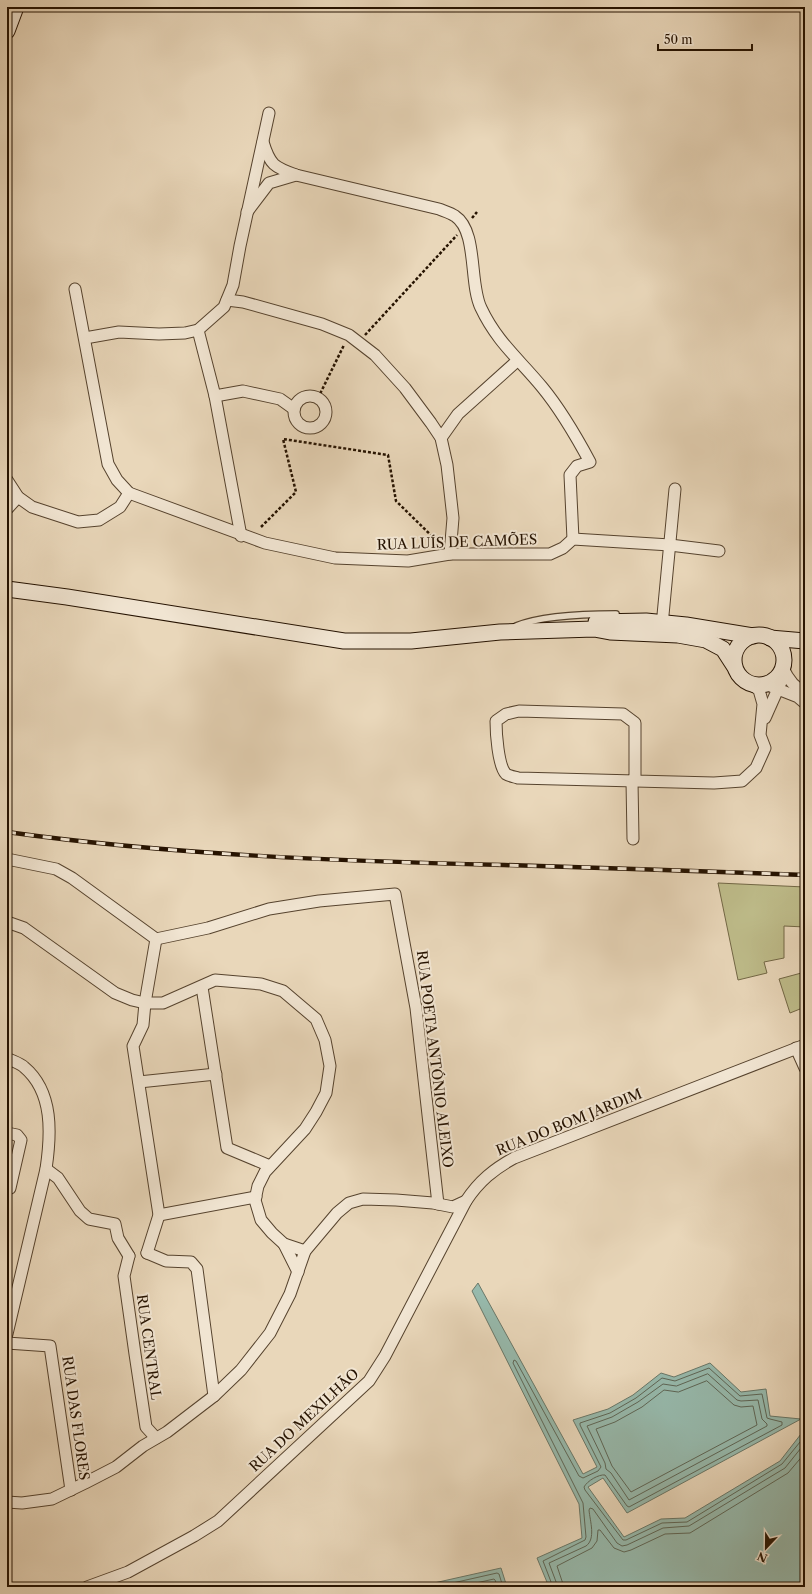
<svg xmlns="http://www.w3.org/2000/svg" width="812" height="1594" font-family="'Libre Caslon Text',serif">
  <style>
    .green { fill: #bebc8a; stroke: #726745 }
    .water { fill: #97baad; stroke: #697768 }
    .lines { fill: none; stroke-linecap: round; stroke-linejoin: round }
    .shore { stroke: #5e6656; stroke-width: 1 }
    .lane-casing { stroke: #56432e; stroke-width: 8 }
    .street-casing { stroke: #56432e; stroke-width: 13 }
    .secondary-casing { stroke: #251200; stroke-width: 17 }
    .path { stroke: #251200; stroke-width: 2.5; stroke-dasharray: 3 2; stroke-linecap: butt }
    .lane { stroke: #f1e5d2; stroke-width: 5.5 }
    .street { stroke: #f1e5d2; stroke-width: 11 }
    .secondary { stroke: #f1e5d2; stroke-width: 15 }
    .rail-casing { stroke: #251200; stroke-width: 4.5 }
    .rail { stroke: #f1e5d2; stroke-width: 3; stroke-dasharray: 9; stroke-linecap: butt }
    .labels { text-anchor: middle; stroke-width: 4; stroke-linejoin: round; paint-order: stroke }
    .street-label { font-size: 14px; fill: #251200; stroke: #f1e5d2 }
  </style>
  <rect width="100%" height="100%" fill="#e9d7ba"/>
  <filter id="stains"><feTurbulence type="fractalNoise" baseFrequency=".005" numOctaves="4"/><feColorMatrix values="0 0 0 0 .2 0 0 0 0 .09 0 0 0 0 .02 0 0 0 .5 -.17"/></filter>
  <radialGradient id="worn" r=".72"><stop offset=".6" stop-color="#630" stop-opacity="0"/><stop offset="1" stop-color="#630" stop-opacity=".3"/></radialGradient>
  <g class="green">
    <polygon points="718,883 805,887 805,927 784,926 784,958 764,962 767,973 738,980"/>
    <polygon points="805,972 805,1007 790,1013 779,979"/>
  </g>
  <g class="water">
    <polygon points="478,1283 583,1474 597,1467 573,1420 608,1409 633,1395 661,1373 674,1377 710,1363 741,1392 766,1389 770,1416 801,1419 627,1513 603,1478 588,1487 624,1537 661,1519 685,1518 780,1461 801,1434 805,1432 805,1587 549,1587 537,1558 582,1538 579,1504 472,1291"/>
    <polygon points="501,1568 507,1587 426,1587 425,1585"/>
  </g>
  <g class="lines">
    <g class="shore">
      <polygon points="708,1374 737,1400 741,1401 758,1400 762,1419 767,1424 767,1426 629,1500 611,1473 606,1469 605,1463 587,1426 612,1417 638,1402 663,1384 676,1386"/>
      <polygon points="707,1381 734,1405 741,1407 753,1406 757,1425 631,1492 612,1466 596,1429 615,1422 642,1407 664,1390 678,1392"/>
      <polyline points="435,1587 497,1573 499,1574 503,1587"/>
      <polyline points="458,1587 494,1579 495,1580 498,1587"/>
      <path d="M553,1587l-10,-26 42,-21 1,-3 -3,-34 -70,-140 1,-3 2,1 63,115 4,2 15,-7 3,-4 -21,-42v-2l30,-10 26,-15 26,-20 13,3 34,-13 31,28 22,-2 5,24 3,1 12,3v3l-153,82 -2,-1 -22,-31c-6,-1 -18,6 -21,12l1,3 38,50h3l36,-17 25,-1 95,-58 23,-28"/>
      <path d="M558,1587l-9,-24 37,-17c10,-7 4,-25 3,-36l1,-2 3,1 24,34 5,3 5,-1 36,-17 26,-2 96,-58 20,-25"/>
      <polyline points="564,1587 557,1566 592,1548 597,1541 598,1530 600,1530 614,1548 624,1552 631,1550 665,1534 690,1533 788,1473 805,1453"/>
    </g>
    <g class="lane-casing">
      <path id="lane" d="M516,626c27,-11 71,-12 100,-12"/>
    </g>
    <g class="street-casing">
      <g id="street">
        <path d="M263,142c7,23 11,25 33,33"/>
        <path d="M247,212l22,-29 27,-8 143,34c5,2 12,4 16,7 23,15 14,68 26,92 16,34 38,51 61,79 19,23 34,49 48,75l-13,4 -7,9 3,64"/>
        <polyline points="75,289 108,464 117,480 129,493 265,543 335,558 408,561 450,554 550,554 563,548 573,539 670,545 719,551"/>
        <polyline points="227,300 243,302 322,324 349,335 375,355 405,388 431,423 441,438 447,465 453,518 450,554"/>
        <polyline points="198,330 215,396 241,536"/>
        <polyline points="85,338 119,332 159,334 185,333 198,330 224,307 233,285 240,246 269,113"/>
        <circle cx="310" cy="412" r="16"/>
        <polyline points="215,396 243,391 280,399 294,409"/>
        <polyline points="441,438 458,414 517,361"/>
        <polyline points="7,480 18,497 32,507 78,522 99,520 120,507 129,493"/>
        <polyline points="7,509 18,497"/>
        <polyline points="663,615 675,489"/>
        <path d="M783,668c5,11 11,20 22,24"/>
        <polyline points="765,684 798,697 805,703"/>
        <polyline points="765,718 785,673"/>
        <polyline points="632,781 633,839"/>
        <path d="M635,781v-58l-12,-9 -104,-3 -13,3 -10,7c0,11 2,45 10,53 3,2 9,3 12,4l196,5 28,-2 14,-13 9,-20 -5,-13 3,-31 -4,-14 -11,-8"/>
        <polyline points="7,859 56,869 72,878 156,939 208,928 269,909 319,901 395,894 416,1008 438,1204"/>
        <polyline points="7,922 24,928 115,993 132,1000 145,1003 163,1003 215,980 261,984 283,991 316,1019 325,1040 330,1066 326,1093 316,1112 305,1129 265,1172 258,1186 255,1200 261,1220 272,1233 284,1244 305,1251"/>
        <polyline points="202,987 227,1148 270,1166"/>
        <polyline points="796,1048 805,1068"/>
        <path d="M7,1058c5,3 13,5 17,9 30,25 27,68 22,102l-39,165"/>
        <polyline points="139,1082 216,1074"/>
        <polyline points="7,1133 17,1135 21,1140 10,1188 7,1188"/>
        <polyline points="46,1169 58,1178 80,1211 89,1219 115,1224 118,1238 129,1256"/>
        <polyline points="159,1215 256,1197"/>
        <polyline points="284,1244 298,1272"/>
        <polyline points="147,1253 159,1215 133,1046 143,1025 145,1003 156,939"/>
        <polyline points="147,1253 166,1261 191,1262 197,1269 214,1396"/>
        <polyline points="129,1256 124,1276 135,1354 146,1427 156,1438"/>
        <polyline points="7,1343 50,1346 71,1490"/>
        <polyline points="7,1502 22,1503 52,1499 85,1483 116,1467 143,1446 167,1432 214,1396 241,1370 270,1333 290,1294 305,1251 337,1213 349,1203 363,1199 396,1200 433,1203 453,1207 466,1201"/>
        <path d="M87,1587l41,-15 66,-36 24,-15 151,-140 16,-25 81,-155c13,-20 28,-32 48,-43l291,-113"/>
      </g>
    </g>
    <g class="secondary-casing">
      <g id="secondary">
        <polyline points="7,31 16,7"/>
        <polyline points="7,589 67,597 344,641 411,641 500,632 594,629 610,632 678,635 706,640 723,649 734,666"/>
        <polyline points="596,622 646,621 686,625 753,636"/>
        <circle cx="759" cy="660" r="25"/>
        <polyline points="770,638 805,641"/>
      </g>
    </g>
    <g class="path">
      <polyline points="472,218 477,212"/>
      <polyline points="365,335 457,235"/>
      <polyline points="318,398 344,345"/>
      <polyline points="261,527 296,492 283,439 388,455 396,501 440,544"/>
    </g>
    <use href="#lane" class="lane"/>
    <use href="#street" class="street"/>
    <use href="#secondary" class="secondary"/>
    <g class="rail-casing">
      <path id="rail" d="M7,832c165,23 331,29 497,33 100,3 201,6 301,10"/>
    </g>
    <use href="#rail" class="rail"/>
  </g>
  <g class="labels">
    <g class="street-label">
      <text transform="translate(457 542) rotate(-2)" y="5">RUA LUÍS DE CAMÕES</text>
      <text transform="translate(435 1059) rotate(83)" y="5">RUA POETA ANTÓNIO ALEIXO</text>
      <text transform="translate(569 1122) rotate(-22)" y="5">RUA DO BOM JARDIM</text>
      <text transform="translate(149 1347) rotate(82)" y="5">RUA CENTRAL</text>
      <text transform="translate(76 1418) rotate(82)" y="5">RUA DAS FLORES</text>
      <text transform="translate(304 1420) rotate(-43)" y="5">RUA DO MEXILHÃO</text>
    </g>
  </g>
  <rect width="812" height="1594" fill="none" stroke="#e9d7ba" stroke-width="24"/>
  <rect x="8" y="8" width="796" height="1578" fill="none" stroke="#251200" stroke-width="2"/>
  <rect x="12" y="12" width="788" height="1570" fill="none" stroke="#251200"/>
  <g transform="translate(766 1548) rotate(202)" stroke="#f1e5d2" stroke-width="3" paint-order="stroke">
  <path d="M0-3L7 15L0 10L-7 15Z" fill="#251200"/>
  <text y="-6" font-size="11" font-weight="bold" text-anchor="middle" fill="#251200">N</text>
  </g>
  <path d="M658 44v6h94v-6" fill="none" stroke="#251200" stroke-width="2"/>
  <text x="664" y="44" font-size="12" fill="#251200" stroke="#f1e5d2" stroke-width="3" paint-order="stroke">50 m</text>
  <rect width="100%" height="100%" filter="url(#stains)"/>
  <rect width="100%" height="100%" fill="url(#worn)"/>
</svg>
